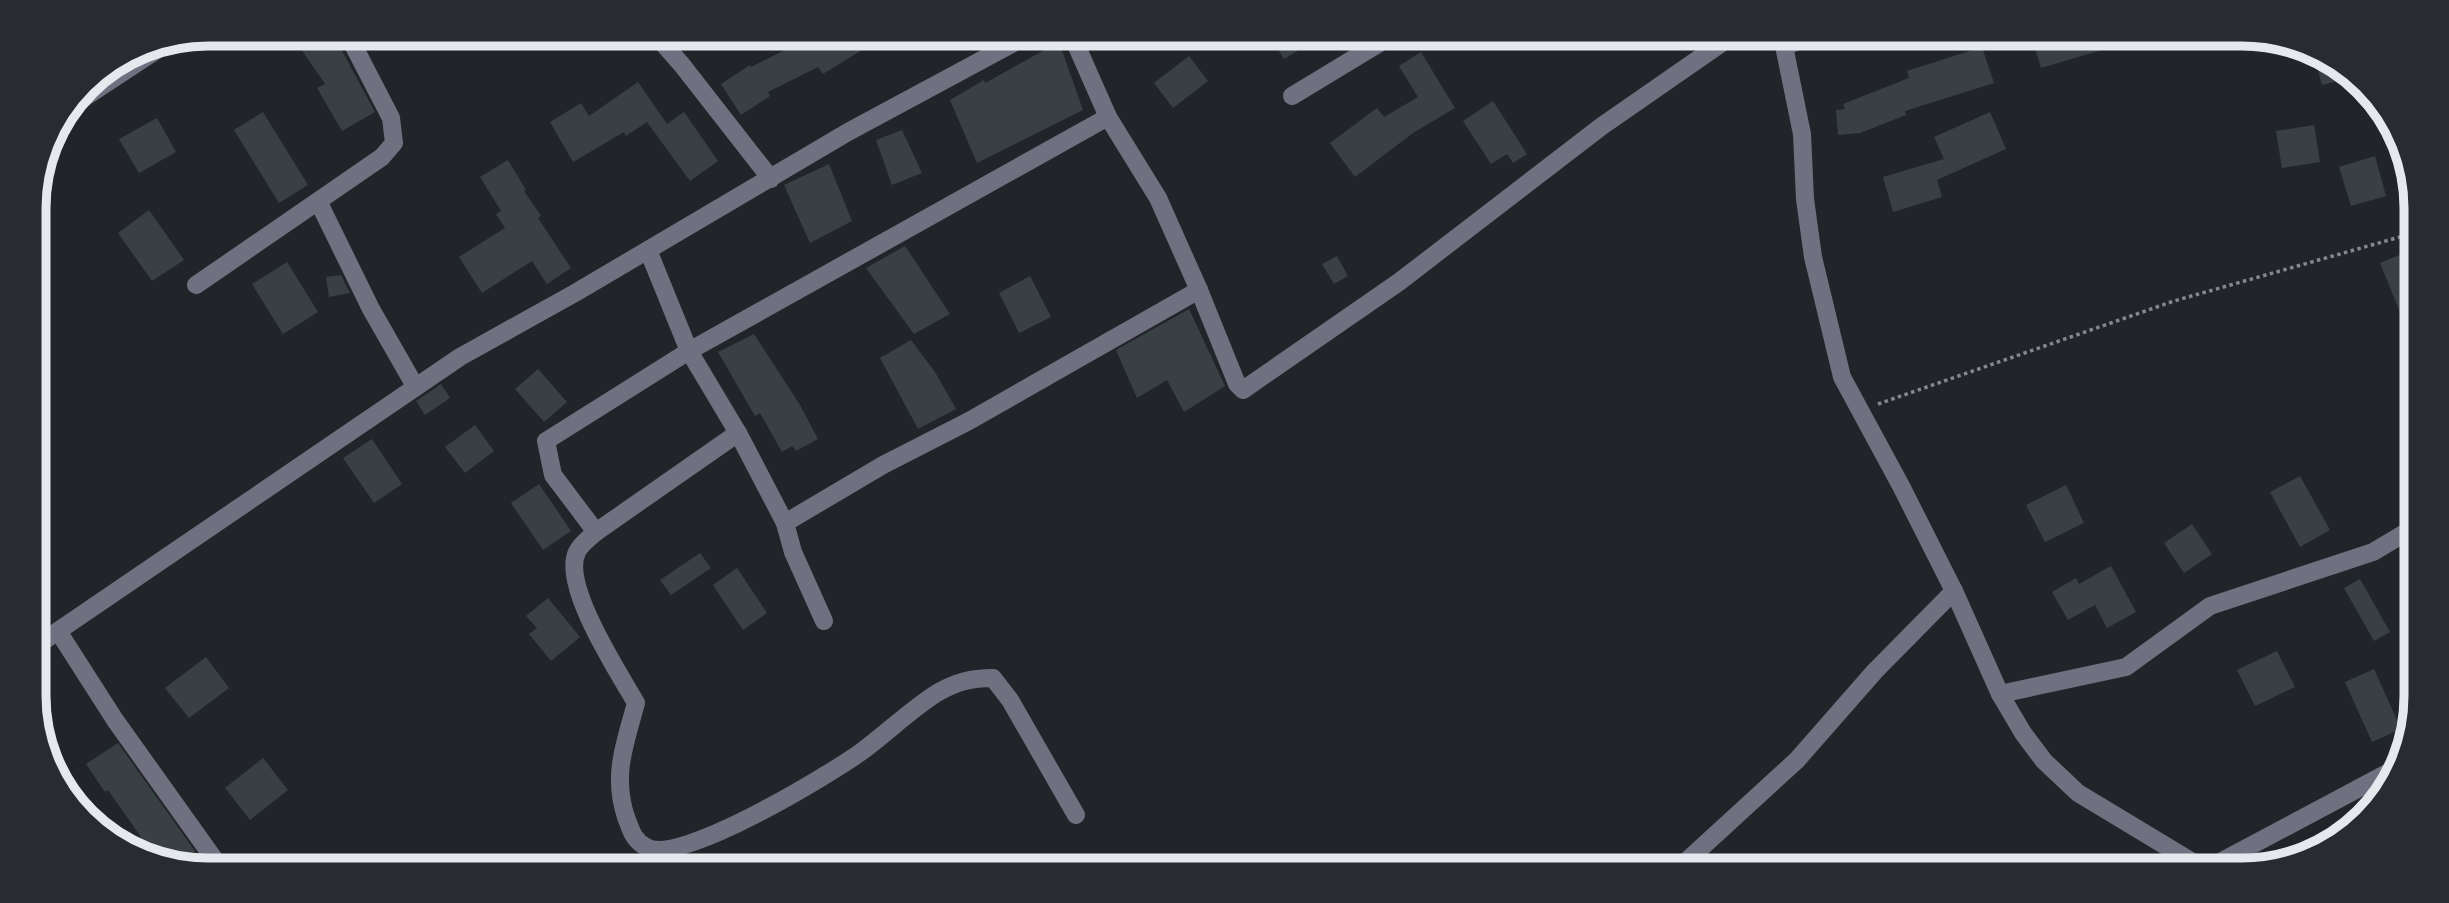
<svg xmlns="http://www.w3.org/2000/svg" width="2449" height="903" font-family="Poppins,sans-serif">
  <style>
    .building { fill: #384044 }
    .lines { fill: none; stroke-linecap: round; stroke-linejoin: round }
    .path { stroke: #85888d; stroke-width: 3.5; stroke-dasharray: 3.5 3.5; stroke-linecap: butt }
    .minor { stroke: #707080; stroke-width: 18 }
    .rim { fill: none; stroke: #e5e8ec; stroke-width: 9 }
  </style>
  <rect width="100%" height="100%" fill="#21252a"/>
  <g class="building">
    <polygon points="290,33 336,33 341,49 375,112 342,131 317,88 325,84"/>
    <polygon points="821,33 851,33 862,50 823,74 818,67 768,92 770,96 741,115 721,84 750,65 751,67 799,43 800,46"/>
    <polygon points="1268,33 1327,33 1284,59"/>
    <polygon points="2051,33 2100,33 2105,49 2041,68 2032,39"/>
    <polygon points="1059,42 1083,110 977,163 950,100 984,80 985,83"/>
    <polygon points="1982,47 1994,83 1905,111 1906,115 1860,133 1838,135 1836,110 1845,109 1843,104 1909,78 1907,71"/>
    <polygon points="1421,52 1455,108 1413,133 1355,177 1330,143 1377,108 1384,117 1418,97 1399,66"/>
    <polygon points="2313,53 2333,67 2350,78 2322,85"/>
    <polygon points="1189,56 1208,81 1173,108 1154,83"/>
    <polygon points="638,82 667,124 684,112 718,161 690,181 647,122 626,136 624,132 573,162 550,122 581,103 589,116"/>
    <polygon points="1493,101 1527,154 1513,163 1507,154 1491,164 1463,121"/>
    <polygon points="263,112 308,185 279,203 234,130"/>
    <polygon points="1990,112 2006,149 1937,180 1942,197 1893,212 1883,177 1944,159 1934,137"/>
    <polygon points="157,118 176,152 139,173 119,139"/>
    <polygon points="2314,125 2320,162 2282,168 2276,131"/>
    <polygon points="902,130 922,173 892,185 876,140"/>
    <polygon points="2375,156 2386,196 2351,206 2339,167"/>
    <polygon points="508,160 526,190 524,191 541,216 538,218 571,268 547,284 532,261 482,293 459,257 505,228 496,214 501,211 480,177"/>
    <polygon points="829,164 852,221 810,243 784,185"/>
    <polygon points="149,210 184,260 152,281 118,233"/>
    <polygon points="905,246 950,314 914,334 866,268"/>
    <polygon points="2409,251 2413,262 2413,307 2400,312 2380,263"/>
    <polygon points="1337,256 1348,276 1334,284 1322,264"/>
    <polygon points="287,262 318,312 283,334 252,284"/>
    <polygon points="341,275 350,293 329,297 326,277"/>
    <polygon points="1030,276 1051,317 1019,333 999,293"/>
    <polygon points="1189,309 1225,386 1184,412 1167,380 1137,398 1116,350"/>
    <polygon points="754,334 800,405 818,439 796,451 792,446 782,452 760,413 755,416 718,352"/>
    <polygon points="911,340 935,372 956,409 918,429 880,358"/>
    <polygon points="538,369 567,402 544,422 515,389"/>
    <polygon points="441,384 450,398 425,415 416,401"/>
    <polygon points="475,425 494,451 465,473 445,447"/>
    <polygon points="372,439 402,484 374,503 343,458"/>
    <polygon points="2300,476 2330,530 2300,547 2270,492"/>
    <polygon points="539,484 571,531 543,550 511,503"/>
    <polygon points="2066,485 2084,523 2045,542 2026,505"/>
    <polygon points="2192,524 2212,554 2184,573 2164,543"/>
    <polygon points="700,553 711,568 671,595 660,580"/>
    <polygon points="2111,566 2136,612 2107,628 2095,605 2068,620 2052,592 2076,578 2079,584"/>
    <polygon points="737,568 767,613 743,630 713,585"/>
    <polygon points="2360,579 2390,632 2374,641 2344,588"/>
    <polygon points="548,598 580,637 551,661 529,634 537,628 526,616"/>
    <polygon points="2277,651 2295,687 2255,706 2237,670"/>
    <polygon points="206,657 229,688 189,718 165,688"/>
    <polygon points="2374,669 2401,729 2372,742 2345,682"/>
    <polygon points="118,743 202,861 193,867 150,859 144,850 148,847 108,790 105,792 86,764"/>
    <polygon points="263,758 288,790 250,820 225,788"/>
  </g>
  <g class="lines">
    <polyline class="path" points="1878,404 2174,301 2414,233"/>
    <g class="minor">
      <polyline points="654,33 682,65 771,179"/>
      <polyline points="1071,33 1108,117 1158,198 1199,290 1237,384 1243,390 1399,282 1602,126 1736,33"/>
      <polyline points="1773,33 1784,46 1802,134 1805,199 1813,257 1842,377 1901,486 1954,591 2000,694 2023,733 2044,761 2078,793 2204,869"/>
      <polyline points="1784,46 1824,33"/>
      <polyline points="1292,96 1396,33"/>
      <polyline points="67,109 172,40"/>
      <polyline points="319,203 371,309 415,386"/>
      <polyline points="648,250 689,351 738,433 785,523 883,465 969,421 1199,290"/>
      <polyline points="196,285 382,157 394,143 391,118 347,33"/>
      <polyline points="738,433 596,532 553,475 546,441 689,351 1108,117"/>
      <polyline points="785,523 793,552 824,621"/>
      <path d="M596,532c-6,5 -16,13 -19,20 -16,33 42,121 59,151 -11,41 -24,72 -10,114 5,13 7,23 20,30 32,20 184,-73 215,-95 26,-19 49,-42 76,-59 19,-11 34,-15 56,-15l17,22 66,115"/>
      <polyline points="58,631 115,720 222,870"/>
      <polyline points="36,646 460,357 575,293 848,132 1032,33"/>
      <polyline points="2000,694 2126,667 2210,606 2373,552 2410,530"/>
      <polyline points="1678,869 1797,760 1875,671 1954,591"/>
      <polyline points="2207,869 2393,770"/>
    </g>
  </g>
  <path d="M0 0H2449V903H0ZM208 46H2242A162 162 0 0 1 2404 208V696A162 162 0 0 1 2242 858H208A162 162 0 0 1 46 696V208A162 162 0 0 1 208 46Z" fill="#282b31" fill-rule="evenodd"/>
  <path class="rim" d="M208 46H2242A162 162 0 0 1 2404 208V696A162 162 0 0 1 2242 858H208A162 162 0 0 1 46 696V208A162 162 0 0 1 208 46Z"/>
</svg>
